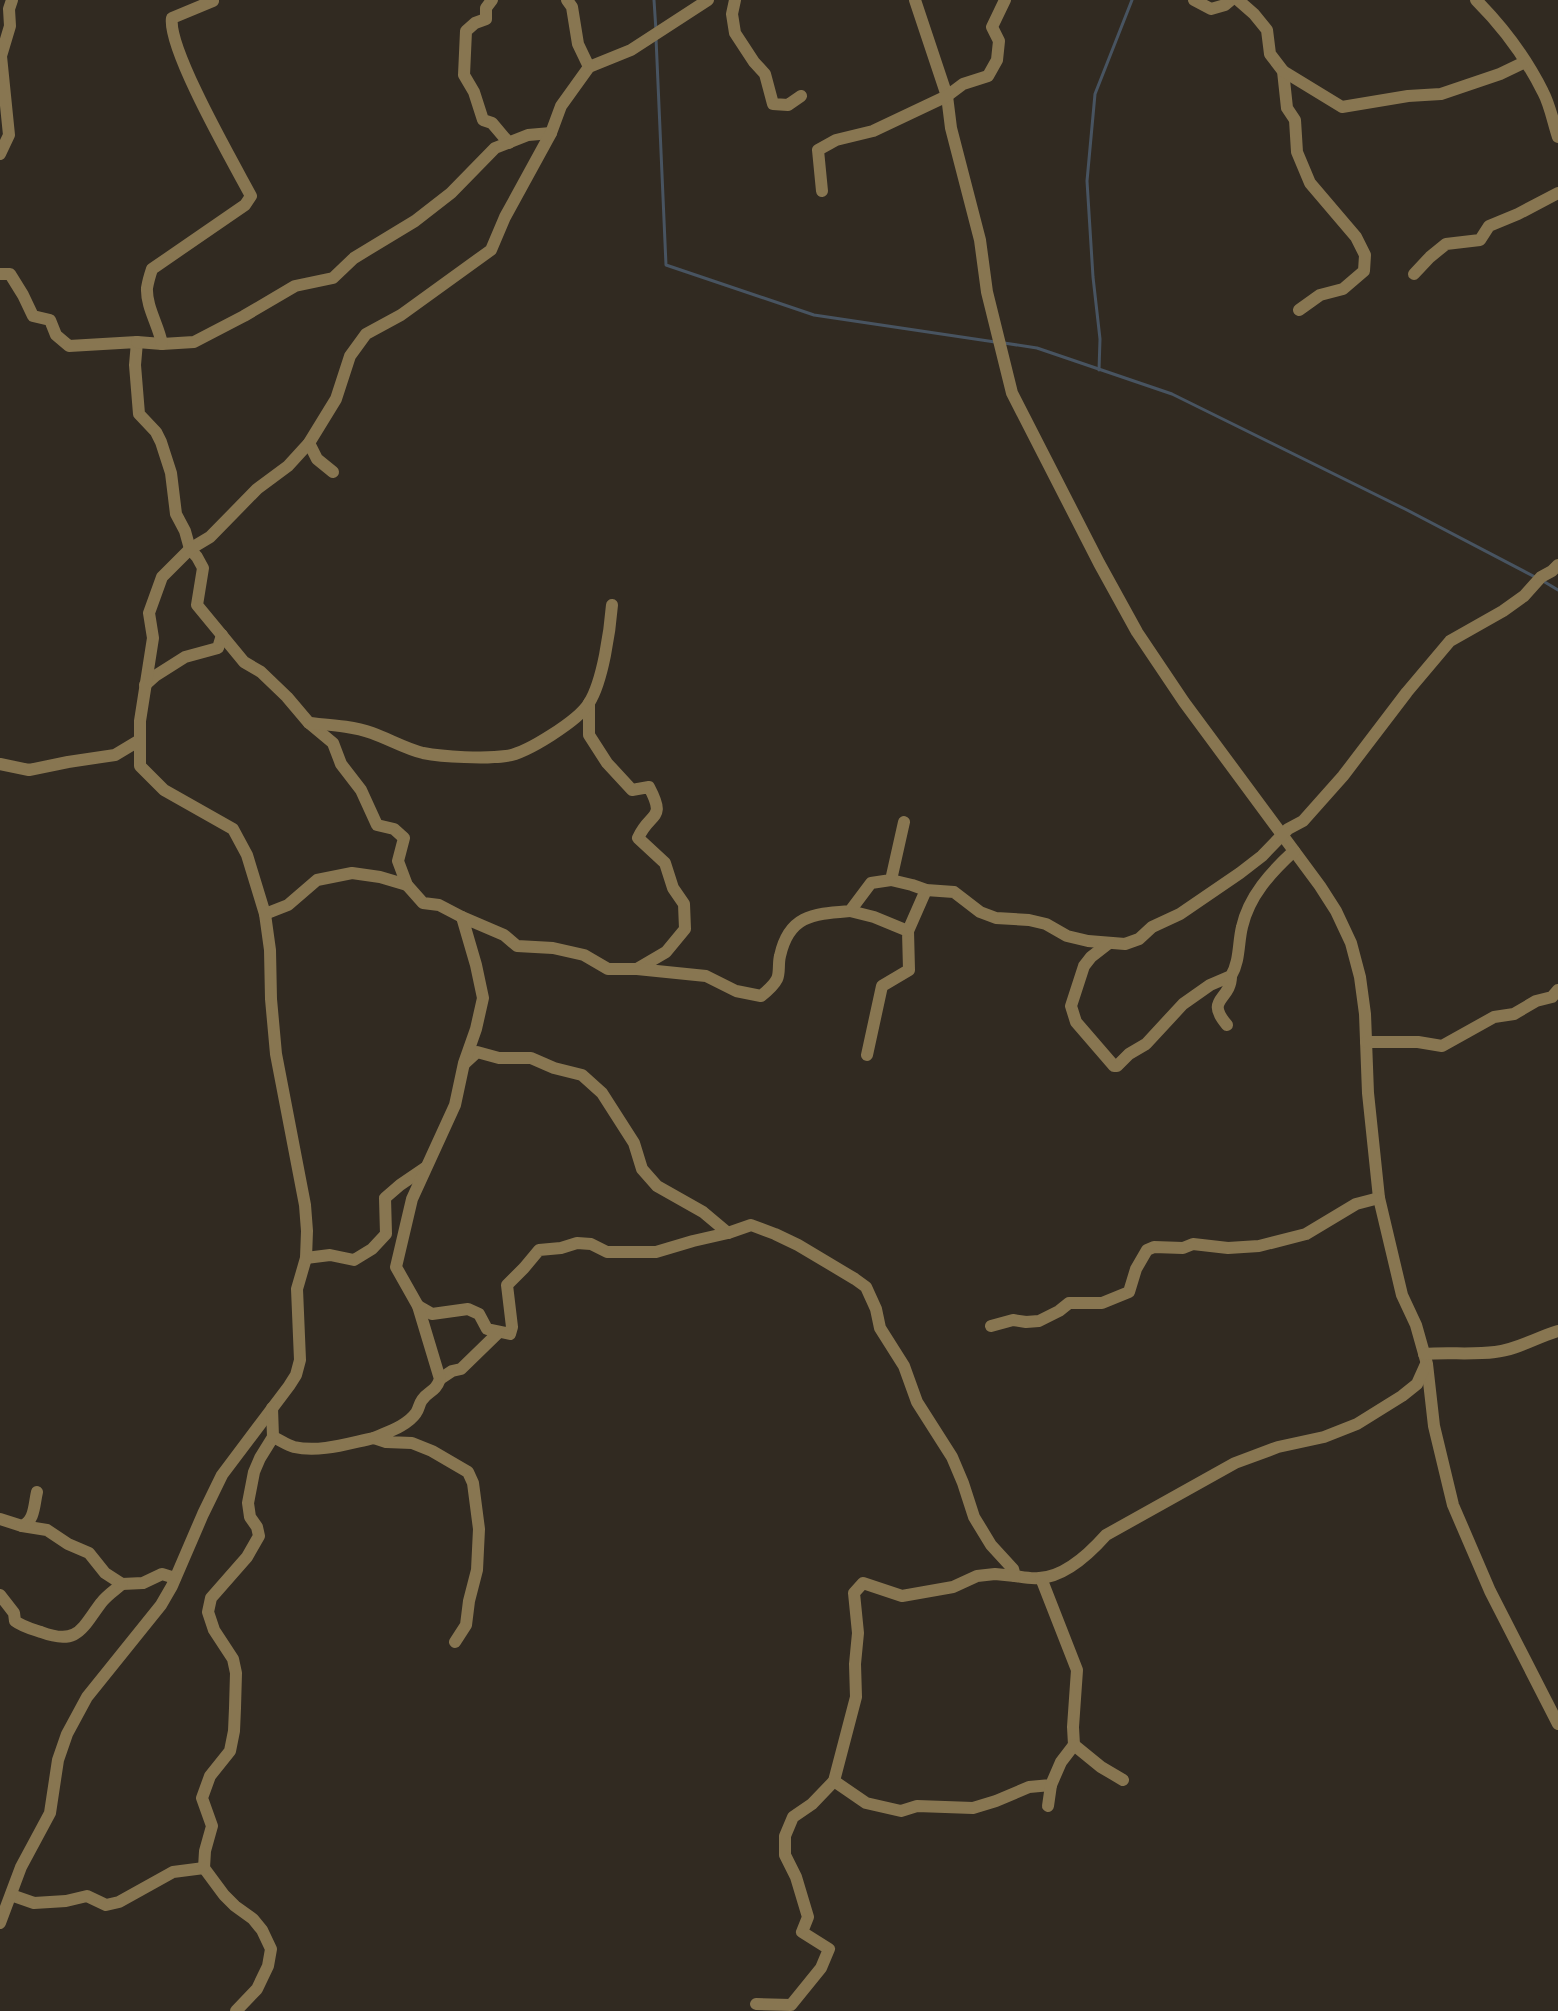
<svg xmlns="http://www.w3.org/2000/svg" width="1558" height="2011" font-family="Lato,sans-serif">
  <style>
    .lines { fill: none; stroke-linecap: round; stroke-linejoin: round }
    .stream { stroke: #485461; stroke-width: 3 }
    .minor { stroke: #887651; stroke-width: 12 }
  </style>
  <rect width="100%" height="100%" fill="#312a21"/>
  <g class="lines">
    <g class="stream">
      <polyline points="654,0 656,31"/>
      <polyline points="656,38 666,265 814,315 995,342"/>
      <polyline points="1004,343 1037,348 1172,394 1405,509 1537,578"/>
      <polyline points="1099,370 1100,339 1093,277 1087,181 1095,94 1132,0"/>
      <polyline points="1543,581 1558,590"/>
    </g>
    <g class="minor">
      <polyline points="492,0 486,8 486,19 475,23 466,31 464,75 474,92 483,120 492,123 509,143"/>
      <polyline points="567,0 572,7 578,44 589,67"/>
      <polyline points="735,0 732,14 735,33 754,62 765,74 773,104 788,105 801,96"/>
      <polyline points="915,0 947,96 951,128 980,240 987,292 1012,393 1099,563 1137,632 1184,702 1320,886 1336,911 1351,943 1360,977 1365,1014 1368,1093 1379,1198 1402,1295 1416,1325 1427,1364 1434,1426 1453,1505 1490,1591 1558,1724"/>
      <polyline points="1194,0 1211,9 1225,5 1231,0"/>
      <polyline points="1238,0 1254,14 1267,30 1270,54 1283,71 1287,108 1295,120 1297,152 1310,183 1356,237 1365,255 1364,271 1343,289 1320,295 1299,310"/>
      <path d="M1476,0c26,26 50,58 67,92 7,13 10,30 15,45"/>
      <polyline points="1283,71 1342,107 1408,96 1441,94 1500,74 1525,62"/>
      <polyline points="0,154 9,135 1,56 10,26 9,9 12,0"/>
      <polyline points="822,191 818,150 836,140 873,131 947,96 963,84 988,76 997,60 999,41 992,27 1005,0"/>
      <polyline points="0,274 10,274 23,295 33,316 50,320 56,335 69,346 137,342 135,365 139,414 156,432 161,442 171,473 176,514 185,531 190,549 197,557 203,568 197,605 244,662 261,672 287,697 309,723 333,743 341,764 361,790 377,825 394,829 404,838 398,861 407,885 423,903 439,905 462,917"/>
      <polyline points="1414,274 1430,257 1446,244 1480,240 1489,226 1518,214 1558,193"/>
      <polyline points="137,342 162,344 194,342 244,316 295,286 333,278 354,258 415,221 451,193 495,148 528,135 551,133"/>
      <path d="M162,344c-3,-18 -16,-37 -15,-56 1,-6 3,-13 5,-19l93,-64 6,-9c-17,-32 -84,-148 -79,-178l41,-17"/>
      <polyline points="309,443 317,459 333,472"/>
      <polyline points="145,685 155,676 185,657 218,648 222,635"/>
      <path d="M589,703v32l18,28 25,27 17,-3c18,34 1,24 -11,51l27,25 8,25 11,16 1,25 -19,23 -29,17"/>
      <path d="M309,723c21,2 43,3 63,10 17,6 34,16 51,20 21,4 62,6 83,3 20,-2 73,-36 83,-53 14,-22 21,-73 23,-98"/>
      <polyline points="0,764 29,770 68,762 115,755 140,740"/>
      <polyline points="891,880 912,885 926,890 954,892 980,912 996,918 1029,920 1046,924 1067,936 1088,941 1125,944 1139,939 1152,927 1180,914 1240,873 1262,856 1288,829 1303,821 1343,776 1407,692 1450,641 1503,611 1524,596 1541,577 1552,571 1558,565"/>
      <polyline points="850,911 874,917 908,931 909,970 882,986 867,1055"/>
      <polyline points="265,914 288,905 317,880 352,873 380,877 407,885"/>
      <polyline points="908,931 926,890"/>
      <path d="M1109,943l-18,14 -7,9 -13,40 5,16 38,44h3l12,-12 17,-10 37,-40 27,-19 21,-9c9,-15 7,-33 11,-49 7,-31 29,-55 52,-76"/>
      <path d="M1227,1025c-23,-27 4,-24 4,-49"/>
      <polyline points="1366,1042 1418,1042 1442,1046 1494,1017 1514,1014 1536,1001 1552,997 1558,990"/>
      <path d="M465,1063l12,-11 22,6h32l23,10 28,7 20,18 32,50 8,26 15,17 46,26 25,21 23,-8 24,9 23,11 57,34 11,8 10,22 4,19 24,38 13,36 35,55 11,26 11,34 17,28 22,24 2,7c7,1 16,3 24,2 25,-1 51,-25 67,-43l129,-72 43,-16 46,-10 33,-13 45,-28 15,-12 9,-20"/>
      <polyline points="306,1258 330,1255 354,1260 372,1249 386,1234 385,1198 400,1185 425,1168"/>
      <polyline points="418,1306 432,1314 468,1309 479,1314 487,1329 510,1334 512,1327 507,1285 524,1268 539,1250 561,1248 577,1243 591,1244 607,1252 656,1252 693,1241 728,1233"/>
      <polyline points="991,1326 1013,1320 1026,1322 1039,1321 1059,1311 1069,1303 1102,1303 1129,1292 1136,1269 1147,1250 1154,1247 1183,1248 1193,1244 1228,1248 1259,1246 1306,1234 1356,1204 1379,1198"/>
      <path d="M1424,1354c24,-2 48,1 71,-2 22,-2 42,-15 63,-21"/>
      <polyline points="440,1379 452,1371 461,1369 499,1332"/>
      <path d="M273,1437c7,3 14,8 21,10 26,6 55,-4 80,-9"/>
      <polyline points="0,1519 22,1526 47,1530 68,1544 89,1553 105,1573 122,1584 143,1583 162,1574 175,1578"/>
      <path d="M22,1526c13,-5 12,-22 15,-34"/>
      <polyline points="1041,1578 1077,1670 1073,1727 1074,1745"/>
      <path d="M0,1595l14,18 1,8c8,6 17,8 26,11 37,14 41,-4 60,-29 5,-7 14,-13 21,-19"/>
      <path d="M455,1642l11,-17 3,-24 8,-31 2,-41 -6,-46 -5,-11 -36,-21 -20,-8 -26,-1 -12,-4c13,-6 33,-12 42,-25 3,-4 3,-9 6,-13 7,-10 13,-7 18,-21l-22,-73 -22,-39 16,-68 43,-94 9,-42 12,-34 7,-31 -7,-33 -14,-48 42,18 13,11 36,2 31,7 24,14h29l69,7 30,15 25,5c5,-4 13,-11 16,-17 3,-6 1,-16 3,-23 9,-41 33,-42 70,-45l21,-28 20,-3 13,-58"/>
      <polyline points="834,1781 866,1803 901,1811 917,1806 973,1808 996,1801 1029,1787 1051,1785 1061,1762 1074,1745 1101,1767 1123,1780"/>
      <polyline points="1048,1806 1051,1785"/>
      <polyline points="11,1895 34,1903 66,1901 87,1896 106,1905 119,1902 173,1872 204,1868"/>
      <polyline points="0,1923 21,1867 50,1813 58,1760 67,1734 87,1697 161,1605 172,1586 203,1514 222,1475 289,1386 296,1375 300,1360 297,1289 306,1258 307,1231 305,1205 276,1054 271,999 270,950 265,914 247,855 233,829 164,790 140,766 140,721 153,638 149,613 162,577 190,549 210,537 257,489 288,466 309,443 336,399 350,356 366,334 401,315 491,250 505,217 551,133 561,106 589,67 631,50 708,0"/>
      <polyline points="756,2004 791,2005 821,1968 829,1949 802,1932 808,1917 796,1877 785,1855 785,1836 793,1817 812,1804 834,1781 856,1697 855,1664 858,1633 854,1593 863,1583 902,1596 953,1587 977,1576 995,1574 1015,1576"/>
      <polyline points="236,2011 257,1989 268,1966 271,1949 262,1930 253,1919 235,1906 224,1895 204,1868 205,1851 212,1826 202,1798 210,1776 230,1751 234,1731 235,1708 236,1673 233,1659 214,1630 208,1612 211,1598 247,1557 259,1536 257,1527 250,1517 248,1503 254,1472 260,1458 273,1437 272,1408"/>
    </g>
  </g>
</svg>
